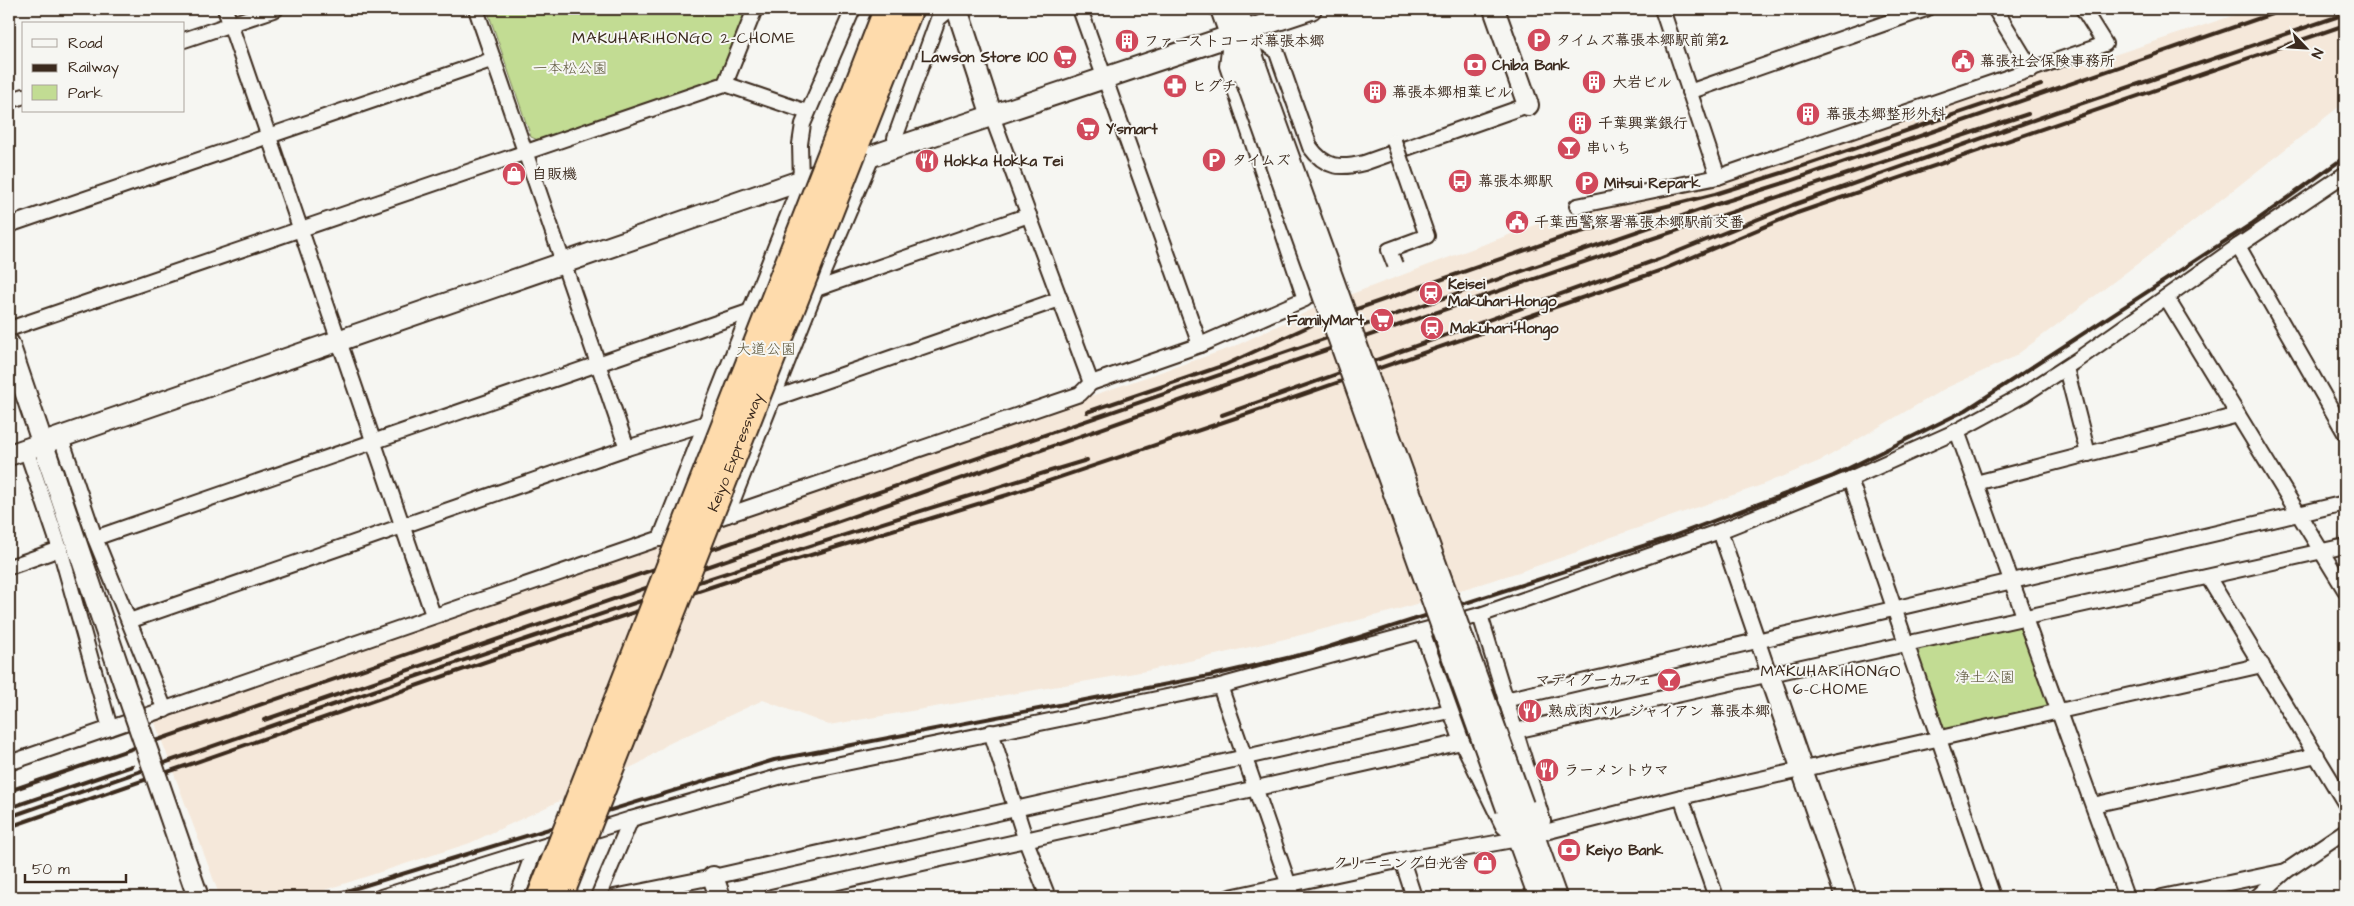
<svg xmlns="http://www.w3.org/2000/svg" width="2354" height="906" font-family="'Architects Daughter','Klee One',sans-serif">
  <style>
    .built { fill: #f5e8da }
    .green { fill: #c2dc93; stroke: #7e8358 }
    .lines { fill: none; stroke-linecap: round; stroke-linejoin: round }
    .street-casing { stroke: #3b2a1e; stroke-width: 18 }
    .secondary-casing { stroke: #3b2a1e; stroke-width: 24 }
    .highway-casing { stroke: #3b2a1e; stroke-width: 29 }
    .street { stroke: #f6f6f2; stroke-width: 14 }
    .secondary { stroke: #f6f6f2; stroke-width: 20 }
    .highway { stroke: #fedbac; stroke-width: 25 }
    .rail { stroke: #3b2a1e; stroke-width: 4 }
    .street-bridge-casing { stroke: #3b2a1e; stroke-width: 18; stroke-linecap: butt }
    .secondary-bridge-casing { stroke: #3b2a1e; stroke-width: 24; stroke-linecap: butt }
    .highway-bridge-casing { stroke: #3b2a1e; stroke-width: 29; stroke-linecap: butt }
    .street-bridge { stroke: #f6f6f2; stroke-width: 14 }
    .secondary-bridge { stroke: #f6f6f2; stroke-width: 20 }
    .highway-bridge { stroke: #fedbac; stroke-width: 25 }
    .labels { text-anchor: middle; stroke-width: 4; stroke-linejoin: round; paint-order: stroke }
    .poi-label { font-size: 15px; font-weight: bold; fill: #3b2a1e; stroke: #f6f6f2; text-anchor: start }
    .park-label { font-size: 15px; fill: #5d563b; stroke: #f6f6f2 }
    .street-label { font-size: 15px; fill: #3b2a1e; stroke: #f6f6f2 }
    .neighbourhood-label { font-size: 16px; letter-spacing: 1px; fill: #3b2a1e; stroke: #f6f6f2 }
  </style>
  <rect width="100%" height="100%" fill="#f6f6f2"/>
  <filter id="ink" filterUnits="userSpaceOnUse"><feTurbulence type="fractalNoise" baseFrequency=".02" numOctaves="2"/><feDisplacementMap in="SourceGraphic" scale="10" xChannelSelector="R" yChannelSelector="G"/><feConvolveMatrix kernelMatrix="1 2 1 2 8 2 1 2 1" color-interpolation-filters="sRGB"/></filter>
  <g filter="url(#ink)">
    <polygon class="built" points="2253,9 2345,9 2345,102 2190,224 2014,357 1946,388 1822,460 1759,486 1606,539 1577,552 1519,572 1393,611 1293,637 1146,671 829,725 763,700 668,744 640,763 470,843 303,897 220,897 154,720 1233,347 1317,307 1554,218 1716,182 2097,57 2099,60"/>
    <g class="green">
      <polygon points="487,9 748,9 723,72 716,81 540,141 531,137"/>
      <polygon points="2013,625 2024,630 2051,702 2047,710 1949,732 1940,728 1917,656 1921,646"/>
    </g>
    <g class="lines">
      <g class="street-casing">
        <g id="street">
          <polyline points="225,9 433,615"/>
          <polyline points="476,9 627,448"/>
          <polyline points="1080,9 1200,345"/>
          <polyline points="1662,9 1718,177"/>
          <polyline points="1995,9 2032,70"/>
          <path d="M1245,31l31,19 34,97c15,21 30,22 54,16l164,-58"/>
          <polyline points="184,40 276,9"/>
          <polyline points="725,84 755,9"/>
          <polyline points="1689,92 1926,9"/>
          <polyline points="9,101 24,96"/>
          <polyline points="992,116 1091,383"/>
          <polyline points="898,147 895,138 938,19 950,9"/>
          <polyline points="1577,206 1718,177 2105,44 2083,9"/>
          <polyline points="9,225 494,59"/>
          <polyline points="2238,246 2345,433"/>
          <polyline points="816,289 1029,215"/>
          <polyline points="2166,297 2345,590"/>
          <polyline points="9,329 725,84 807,112"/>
          <polyline points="2066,368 2088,454"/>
          <polyline points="773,399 1060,299"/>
          <polyline points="1957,431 2126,897"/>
          <polyline points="61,438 95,538 165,710"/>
          <polyline points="26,449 60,549 110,728"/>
          <polyline points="1850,479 1993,897"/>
          <polyline points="1976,483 2238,415"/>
          <polyline points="727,515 816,289 872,157"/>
          <polyline points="707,522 1080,394 1091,383 1200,345 1305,299 1227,66 1230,42"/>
          <polyline points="1720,531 1769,674"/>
          <polyline points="95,538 751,311"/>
          <polyline points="660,539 801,182 800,144 803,124 853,9"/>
          <polyline points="9,567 60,549"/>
          <polyline points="2208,577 2345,803"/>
          <polyline points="1480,615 1543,821 1534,834"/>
          <polyline points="129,621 627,448 707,423"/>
          <polyline points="1422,631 1462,742 1503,826 1515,837"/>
          <polyline points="1220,686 1293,897"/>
          <polyline points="1505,700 2345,503"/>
          <polyline points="1515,731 2345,546"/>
          <polyline points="991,732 1026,841 1048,897"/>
          <polyline points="9,763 684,530"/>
          <polyline points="1681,797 1716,897"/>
          <polyline points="2093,805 2317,755"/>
          <polyline points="1402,860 1414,897"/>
          <polyline points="381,897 631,819 782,776 1220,686 1480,615 1720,531 1850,479 1957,431 2025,394 2077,360 2238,246 2345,174"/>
          <polyline points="517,897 534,851"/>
          <polyline points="598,897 631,819"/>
          <polyline points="614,897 713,877 1450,711"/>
          <polyline points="771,897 1462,742"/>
          <polyline points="1230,897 1402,860 1518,839 1681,797 2262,665"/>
          <polyline points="2162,897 2286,871"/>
          <polyline points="2257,897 2286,871 2345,831"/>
        </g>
      </g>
      <g class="secondary-casing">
        <g id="secondary">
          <polyline points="957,9 992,116"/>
          <polyline points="1221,9 1245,77"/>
          <polyline points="1237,9 1258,72"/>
          <polyline points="1494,9 1528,105"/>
          <polyline points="9,344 118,666"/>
          <polyline points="9,455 898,147 1311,9"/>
          <polyline points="1769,674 1846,897"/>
          <polyline points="1523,805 1556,897"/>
          <polyline points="1507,809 1539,897"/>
          <polyline points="713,877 720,897"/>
        </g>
      </g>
      <g class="highway-casing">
        <g id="highway">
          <polyline points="833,148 887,9"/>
          <polyline points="855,148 910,9"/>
        </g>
      </g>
      <use href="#street" class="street"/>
      <use href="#secondary" class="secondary"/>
      <use href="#highway" class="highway"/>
      <g class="rail">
        <polyline points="1087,412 1225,365 1314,324 1566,236 1599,227 1639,213 1715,194 1785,172 2041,85"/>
        <polyline points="1222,415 1659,259 1793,205 2056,112 2345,14"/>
        <polyline points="264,720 903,499 1233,382 1654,238 2028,114"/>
        <polyline points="9,791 1717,204 1787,182 2286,9"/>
        <polyline points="9,808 132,766"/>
        <path d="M9,817c358,-125 715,-248 1078,-357"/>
        <polyline points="9,827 502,656 765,569 1007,495 1250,413 1662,270 1797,213 2345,25"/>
        <polyline points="327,897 774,760 1209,676 1313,652 1668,538 1833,476 1966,410 2253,223 2345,157"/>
      </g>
      <g class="street-bridge-casing">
        <polyline id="street-bridge" points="1394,141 1427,236 1389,250 1395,265"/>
      </g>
      <g class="secondary-bridge-casing">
        <g id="secondary-bridge">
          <polyline points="1258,72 1523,805"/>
          <polyline points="1245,77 1507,809"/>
          <polyline points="118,666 198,897"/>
        </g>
      </g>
      <g class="highway-bridge-casing">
        <g id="highway-bridge">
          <polyline points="540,897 833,148"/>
          <path id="s1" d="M560,897l295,-749"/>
        </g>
      </g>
      <use href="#street-bridge" class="street-bridge"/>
      <use href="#secondary-bridge" class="secondary-bridge"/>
      <use href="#highway-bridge" class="highway-bridge"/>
    </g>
  </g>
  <defs>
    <g id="parking-disc" transform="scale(1.25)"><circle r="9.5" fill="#d1495b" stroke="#f6f6f2"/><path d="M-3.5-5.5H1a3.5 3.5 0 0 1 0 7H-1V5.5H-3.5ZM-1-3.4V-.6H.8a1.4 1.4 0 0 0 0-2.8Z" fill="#fff"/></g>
    <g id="building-disc" transform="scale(1.25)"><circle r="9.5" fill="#d1495b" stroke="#f6f6f2"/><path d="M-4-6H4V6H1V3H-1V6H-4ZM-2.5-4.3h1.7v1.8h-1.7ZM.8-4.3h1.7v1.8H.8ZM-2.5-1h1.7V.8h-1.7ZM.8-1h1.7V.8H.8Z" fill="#fff"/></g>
    <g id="supermarket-disc" transform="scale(1.25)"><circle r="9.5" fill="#d1495b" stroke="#f6f6f2"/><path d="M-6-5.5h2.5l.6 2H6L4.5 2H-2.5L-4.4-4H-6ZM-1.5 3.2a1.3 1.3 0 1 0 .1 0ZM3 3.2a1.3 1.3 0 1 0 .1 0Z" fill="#fff"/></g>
    <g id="civic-disc" transform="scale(1.25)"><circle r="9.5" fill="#d1495b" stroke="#f6f6f2"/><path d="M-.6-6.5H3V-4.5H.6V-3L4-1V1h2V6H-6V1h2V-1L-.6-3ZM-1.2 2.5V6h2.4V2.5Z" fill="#fff"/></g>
    <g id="bank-disc" transform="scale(1.25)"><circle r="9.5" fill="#d1495b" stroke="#f6f6f2"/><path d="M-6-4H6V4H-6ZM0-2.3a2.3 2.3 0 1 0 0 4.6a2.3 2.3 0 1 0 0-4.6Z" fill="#fff"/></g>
    <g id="pharmacy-disc" transform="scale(1.25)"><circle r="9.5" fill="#d1495b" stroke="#f6f6f2"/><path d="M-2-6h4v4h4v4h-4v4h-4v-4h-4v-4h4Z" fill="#fff"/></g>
    <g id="bar-disc" transform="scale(1.25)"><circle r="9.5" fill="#d1495b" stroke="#f6f6f2"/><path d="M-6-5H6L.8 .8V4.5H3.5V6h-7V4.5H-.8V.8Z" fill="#fff"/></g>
    <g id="restaurant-disc" transform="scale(1.25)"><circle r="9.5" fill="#d1495b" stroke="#f6f6f2"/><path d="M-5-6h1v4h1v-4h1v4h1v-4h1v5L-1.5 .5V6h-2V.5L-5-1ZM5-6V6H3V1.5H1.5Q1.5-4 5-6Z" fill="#fff"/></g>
    <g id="shop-disc" transform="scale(1.25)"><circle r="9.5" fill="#d1495b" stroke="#f6f6f2"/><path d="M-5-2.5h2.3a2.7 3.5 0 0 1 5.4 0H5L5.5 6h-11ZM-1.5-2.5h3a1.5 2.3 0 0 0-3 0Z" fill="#fff"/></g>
    <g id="bus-disc" transform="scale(1.25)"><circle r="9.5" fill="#d1495b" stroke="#f6f6f2"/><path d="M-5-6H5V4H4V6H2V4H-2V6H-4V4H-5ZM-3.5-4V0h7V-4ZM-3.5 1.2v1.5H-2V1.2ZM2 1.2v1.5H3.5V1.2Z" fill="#fff"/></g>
    <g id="station-disc" transform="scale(1.25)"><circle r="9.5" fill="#d1495b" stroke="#f6f6f2"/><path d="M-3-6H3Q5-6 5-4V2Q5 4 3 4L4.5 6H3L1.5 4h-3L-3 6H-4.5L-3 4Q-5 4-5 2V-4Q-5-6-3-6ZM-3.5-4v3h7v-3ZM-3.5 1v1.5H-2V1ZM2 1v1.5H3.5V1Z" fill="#fff"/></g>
  </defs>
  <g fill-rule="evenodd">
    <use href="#parking-disc" x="1539" y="40"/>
    <use href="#building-disc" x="1127" y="41"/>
    <use href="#supermarket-disc" x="1065" y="57"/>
    <use href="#civic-disc" x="1963" y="61"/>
    <use href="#bank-disc" x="1475" y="65"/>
    <use href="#building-disc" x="1594" y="82"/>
    <use href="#pharmacy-disc" x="1175" y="86"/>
    <use href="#building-disc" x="1375" y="92"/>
    <use href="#building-disc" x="1808" y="114"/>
    <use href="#building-disc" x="1580" y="123"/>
    <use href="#supermarket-disc" x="1088" y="129"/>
    <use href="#bar-disc" x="1569" y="148"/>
    <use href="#parking-disc" x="1214" y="160"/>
    <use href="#restaurant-disc" x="927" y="161"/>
    <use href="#shop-disc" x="514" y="174"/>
    <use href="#bus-disc" x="1460" y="181"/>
    <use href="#parking-disc" x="1587" y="183"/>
    <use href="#civic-disc" x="1517" y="222"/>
    <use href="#station-disc" x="1431" y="293"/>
    <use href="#supermarket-disc" x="1382" y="320"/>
    <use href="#station-disc" x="1432" y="328"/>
    <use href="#bar-disc" x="1669" y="680"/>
    <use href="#restaurant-disc" x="1530" y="711"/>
    <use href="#restaurant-disc" x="1547" y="770"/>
    <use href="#bank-disc" x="1569" y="850"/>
    <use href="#shop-disc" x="1485" y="863"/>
  </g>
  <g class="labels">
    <g class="poi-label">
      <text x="1556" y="45">タイムズ幕張本郷駅前第2</text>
      <text x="1144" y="46">ファーストコーポ幕張本郷</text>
      <text x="1048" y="62" text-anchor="end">Lawson Store 100</text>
      <text x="1980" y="66">幕張社会保険事務所</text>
      <text x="1492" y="70">Chiba Bank</text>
      <text x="1612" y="87">大岩ビル</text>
      <text x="1192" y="91">ヒグチ</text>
      <text x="1392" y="97">幕張本郷相葉ビル</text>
      <text x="1826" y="119">幕張本郷整形外科</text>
      <text x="1598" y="128">千葉興業銀行</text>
      <text x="1106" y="134">Y'smart</text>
      <text x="1586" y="153">串いち</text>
      <text x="1232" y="165">タイムズ</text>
      <text x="944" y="166">Hokka Hokka Tei</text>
      <text x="532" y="179">自販機</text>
      <text x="1478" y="186">幕張本郷駅</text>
      <text x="1604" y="188">Mitsui Repark</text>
      <text x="1534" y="227">千葉西警察署幕張本郷駅前交番</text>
      <text x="1448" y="289">Keisei<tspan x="1448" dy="17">Makuhari-Hongo</tspan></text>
      <text x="1364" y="325" text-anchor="end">FamilyMart</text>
      <text x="1450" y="333">Makuhari-Hongo</text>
      <text x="1652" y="685" text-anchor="end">マディグーカフェ</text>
      <text x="1548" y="716">熟成肉バル ジャイアン 幕張本郷</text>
      <text x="1564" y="775">ラーメントウマ</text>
      <text x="1586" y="855">Keiyo Bank</text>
      <text x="1468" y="868" text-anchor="end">クリーニング白光舎</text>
    </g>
    <g class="park-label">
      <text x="570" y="73">一本松公園</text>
      <text x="766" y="354">大道公園</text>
      <text x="1985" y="682">浄土公園</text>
    </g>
    <g class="street-label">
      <text dy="5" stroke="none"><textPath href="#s1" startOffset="478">Keiyo Expressway</textPath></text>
    </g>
    <g class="neighbourhood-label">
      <text x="684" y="43">MAKUHARIHONGO 2-CHOME</text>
      <text x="1831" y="676">MAKUHARIHONGO<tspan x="1831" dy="18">6-CHOME</tspan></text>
    </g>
  </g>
  <rect width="2354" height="906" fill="none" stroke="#f6f6f2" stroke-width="30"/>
  <rect x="15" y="15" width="2324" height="876" fill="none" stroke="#3b2a1e" stroke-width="2" filter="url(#ink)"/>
  <rect x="22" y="22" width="162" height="90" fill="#f6f6f2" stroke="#aba49d"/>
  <rect x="32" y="39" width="25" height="8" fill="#f6f6f2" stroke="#aba49d"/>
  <text x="68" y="48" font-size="15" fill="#3b2a1e">Road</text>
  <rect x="32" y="64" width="25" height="8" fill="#3b2a1e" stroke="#aba49d"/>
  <text x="68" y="72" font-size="15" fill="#3b2a1e">Railway</text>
  <rect x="32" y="85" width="25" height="15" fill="#c2dc93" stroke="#aba49d"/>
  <text x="68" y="98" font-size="15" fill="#3b2a1e">Park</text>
  <g transform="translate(2306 48) rotate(115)" stroke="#f6f6f2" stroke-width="4" paint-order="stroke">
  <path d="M0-4L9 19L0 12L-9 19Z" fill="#3b2a1e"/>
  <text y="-8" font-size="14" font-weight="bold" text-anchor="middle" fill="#3b2a1e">N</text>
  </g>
  <path d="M25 874v8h101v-8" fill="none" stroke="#3b2a1e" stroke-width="2.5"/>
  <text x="32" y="874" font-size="15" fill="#3b2a1e" stroke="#f6f6f2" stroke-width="4" paint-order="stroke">50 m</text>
</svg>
